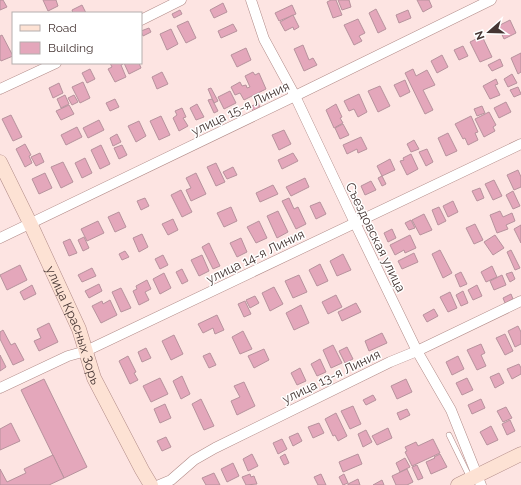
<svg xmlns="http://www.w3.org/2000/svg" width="521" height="485" font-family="Raleway,sans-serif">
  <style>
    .building { fill: #e4a7bb; stroke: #b7929d }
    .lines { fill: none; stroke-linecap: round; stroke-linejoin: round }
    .lane-casing { stroke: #b18b88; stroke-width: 6 }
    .street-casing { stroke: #b18b88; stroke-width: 11 }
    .secondary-casing { stroke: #b18b88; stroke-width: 15 }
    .lane { stroke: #fff; stroke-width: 5 }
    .street { stroke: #fff; stroke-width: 10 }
    .secondary { stroke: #fde2d4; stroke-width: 14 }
    .labels { text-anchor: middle; stroke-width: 3; stroke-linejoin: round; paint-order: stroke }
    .street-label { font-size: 13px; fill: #453533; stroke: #fff }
  </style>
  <rect width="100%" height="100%" fill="#fde4e2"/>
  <g class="building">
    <polygon points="0,0 3,0 7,7 0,10"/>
    <polygon points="43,0 56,0 58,6 48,11"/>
    <polygon points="331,0 336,0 342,15 333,18 327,2"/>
    <polygon points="338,0 349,0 351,7 342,10"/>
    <polygon points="417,0 429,0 432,7 423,12"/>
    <polygon points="223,3 227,12 214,18 210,10"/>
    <polygon points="82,5 86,13 73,13 72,10"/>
    <polygon points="292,5 296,14 279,21 275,13"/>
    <polygon points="376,9 386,29 378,33 369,13"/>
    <polygon points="180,10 182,14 174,18 172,14"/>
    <polygon points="408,10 411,18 399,23 396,15"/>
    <polygon points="293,15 299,27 294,30 293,27 285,31 280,22"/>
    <polygon points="358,19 365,33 359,36 362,41 354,45 344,25"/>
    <polygon points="510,20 516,33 504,39 498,26"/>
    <polygon points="188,21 196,38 186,43 177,26"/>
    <polygon points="233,24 237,31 221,38 218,31"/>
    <polygon points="149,28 151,32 143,36 141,31"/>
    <polygon points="171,29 178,44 167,50 160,34"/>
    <polygon points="2,35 13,56 1,61 0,59 0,36"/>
    <polygon points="482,36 492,57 480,62 470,42"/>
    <polygon points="303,45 309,60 313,58 317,65 304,71 294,49"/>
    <polygon points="463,46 468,56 459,60 454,50"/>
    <polygon points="246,48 251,60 237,67 231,55"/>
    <polygon points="521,53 521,72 518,74 511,58"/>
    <polygon points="442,55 448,67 437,73 431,61"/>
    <polygon points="500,59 503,66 492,71 488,65"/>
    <polygon points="110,63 122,63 123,64 121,65 126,77 115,82 108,69 112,67"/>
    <polygon points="124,63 139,63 141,68 129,74"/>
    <polygon points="90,69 95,79 87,83 82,73"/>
    <polygon points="413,69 416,76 427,70 435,85 423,90 433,110 425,114 405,73"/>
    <polygon points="162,72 168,84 157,89 152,77"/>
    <polygon points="253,72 255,75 259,73 266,89 244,100 240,93 235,95 231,87 240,82 242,86 246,85 247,88 250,87 245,76"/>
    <polygon points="512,74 517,83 508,87 504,79"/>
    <polygon points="496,79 498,84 495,85 500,95 490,99 483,86"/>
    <polygon points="405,80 410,92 400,97 394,85"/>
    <polygon points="83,82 90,98 80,103 72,87"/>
    <polygon points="59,83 63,93 53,98 49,88"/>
    <polygon points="380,86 390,106 378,112 368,91"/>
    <polygon points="518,87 521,94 514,97 510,90"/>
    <polygon points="211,88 218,101 214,103 208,89"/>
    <polygon points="230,91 236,103 224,109 218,97"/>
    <polygon points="359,94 367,112 358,117 354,109 349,111 344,101"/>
    <polygon points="65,95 69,104 61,108 57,99"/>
    <polygon points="74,95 78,102 72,105 68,98"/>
    <polygon points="115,99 119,107 110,111 106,103"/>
    <polygon points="212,99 218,111 214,113 208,100"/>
    <polygon points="506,102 511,112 499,118 494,108"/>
    <polygon points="258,103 260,107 253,111 250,107"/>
    <polygon points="197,104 204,117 196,120 190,108"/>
    <polygon points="336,104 342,117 340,118 343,123 334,128 326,110"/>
    <polygon points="69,105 74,114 61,120 56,111"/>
    <polygon points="482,106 485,113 477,116 474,109"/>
    <polygon points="182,108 186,117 183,118 188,126 179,131 173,118 177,115 175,111"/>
    <polygon points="489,112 496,125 493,127 495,131 484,137 475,119"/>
    <polygon points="11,115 22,137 13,141 2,119"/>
    <polygon points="161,116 170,135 159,140 150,121"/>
    <polygon points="471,116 478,132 475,133 478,140 468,145 465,138 463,139 455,124"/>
    <polygon points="99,120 104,130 88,138 83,128"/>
    <polygon points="139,121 146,136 136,142 128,126"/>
    <polygon points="343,124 349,135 340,139 335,128"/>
    <polygon points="77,127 82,137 66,145 61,135"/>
    <polygon points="284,130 291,144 279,150 272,135"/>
    <polygon points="448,133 457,151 446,156 438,138"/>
    <polygon points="117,134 121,142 113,146 110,138"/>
    <polygon points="361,137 367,149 358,153 357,149 347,154 343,145"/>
    <polygon points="414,140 419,149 411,152 407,144"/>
    <polygon points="25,144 31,155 29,156 32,163 25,167 16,149"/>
    <polygon points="101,145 110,164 100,169 91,150"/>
    <polygon points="122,145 127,155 119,159 114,148"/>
    <polygon points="427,149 433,162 426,166 419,152"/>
    <polygon points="40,153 44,162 36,166 31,157"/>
    <polygon points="293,153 298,161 282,169 278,160"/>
    <polygon points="411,154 418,169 407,175 400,161 404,160 403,158"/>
    <polygon points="85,158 92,173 82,178 75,163"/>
    <polygon points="390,159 395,170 382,176 377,166"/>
    <polygon points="63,162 73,182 61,188 51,167"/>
    <polygon points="216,163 225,182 216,186 207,167"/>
    <polygon points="233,167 237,175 227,179 223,172"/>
    <polygon points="518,170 521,177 521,187 514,190 507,175"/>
    <polygon points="45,173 52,188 39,194 32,179"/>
    <polygon points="196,173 206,194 191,201 186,190 191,188 186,178"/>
    <polygon points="382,176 386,184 382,186 378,178"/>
    <polygon points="305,178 309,187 291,196 286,187"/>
    <polygon points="494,180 502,196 493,200 485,184"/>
    <polygon points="371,181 376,190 365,195 361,186"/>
    <polygon points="273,185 278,194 260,202 256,193"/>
    <polygon points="480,188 484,198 477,201 472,191"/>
    <polygon points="181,190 192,212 182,217 171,195"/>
    <polygon points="513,191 520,206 513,209 506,195"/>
    <polygon points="145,198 149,206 141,210 137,201"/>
    <polygon points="289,198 294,209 298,207 306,224 296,229 282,201"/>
    <polygon points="453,201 458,212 448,217 443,206"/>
    <polygon points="320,202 326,214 316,219 310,206"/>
    <polygon points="231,207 237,221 224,227 217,213"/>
    <polygon points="439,207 446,221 438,225 432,210"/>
    <polygon points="278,211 288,232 277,238 267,216"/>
    <polygon points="500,211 503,217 512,213 515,221 506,225 508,229 497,233 490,215"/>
    <polygon points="119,212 126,227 115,232 108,217"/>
    <polygon points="424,214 432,230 420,235 412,220"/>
    <polygon points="173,219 178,230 168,235 162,224"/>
    <polygon points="411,220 415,228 409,230 405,223"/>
    <polygon points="98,221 104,233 87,241 81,229"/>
    <polygon points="259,221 267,238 256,243 247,227"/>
    <polygon points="475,224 483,240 474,244 466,228"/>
    <polygon points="521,225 521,243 514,229"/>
    <polygon points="392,229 396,238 388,242 384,233"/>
    <polygon points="142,234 148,247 139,252 133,238"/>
    <polygon points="410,235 416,248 405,253 404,250 395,255 390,245"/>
    <polygon points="495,235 504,248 493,255 484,242"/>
    <polygon points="84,237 89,248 83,251 78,240"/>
    <polygon points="241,238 247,252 237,257 230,243"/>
    <polygon points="70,239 77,253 69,256 63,242"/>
    <polygon points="209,243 220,266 213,269 202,247"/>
    <polygon points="440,250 452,273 443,278 432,254"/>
    <polygon points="511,250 520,268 515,270 507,252"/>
    <polygon points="125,251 129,257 122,260 119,254"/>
    <polygon points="414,253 418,262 402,269 398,261"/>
    <polygon points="343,254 351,270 337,276 330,261"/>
    <polygon points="163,255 168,265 160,269 155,259"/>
    <polygon points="202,255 209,271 199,276 191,260"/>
    <polygon points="320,264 328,281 317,286 309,270"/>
    <polygon points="20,265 27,280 7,290 0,275"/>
    <polygon points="492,266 497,277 486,282 481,272"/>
    <polygon points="92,268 96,276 82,282 78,275"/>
    <polygon points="182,269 188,281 182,284 176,272"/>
    <polygon points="461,272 467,284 460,287 455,275"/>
    <polygon points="512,272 515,279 510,282 506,274"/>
    <polygon points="164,273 171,288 160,294 153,279"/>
    <polygon points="299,275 307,292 293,298 285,281"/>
    <polygon points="502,275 506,285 494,290 490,281"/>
    <polygon points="147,280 151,289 145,292 149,300 139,305 133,291 137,289 136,286"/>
    <polygon points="99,284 102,291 89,298 85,291"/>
    <polygon points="32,285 36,294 24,300 20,292"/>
    <polygon points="477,285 482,296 473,300 468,290"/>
    <polygon points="274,287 283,304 270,311 262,293"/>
    <polygon points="121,288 131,308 121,312 112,292"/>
    <polygon points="463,291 468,303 461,306 456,295"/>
    <polygon points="450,292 457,308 448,312 440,297"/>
    <polygon points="511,294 513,299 505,303 503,298"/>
    <polygon points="336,295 342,307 328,314 322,302"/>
    <polygon points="255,296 259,303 250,308 246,300"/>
    <polygon points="110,300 117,315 101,323 92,306 102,301 103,304"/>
    <polygon points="245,301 251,314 244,317 238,304"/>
    <polygon points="356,303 361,312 342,321 338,312"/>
    <polygon points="301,305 309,323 294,330 286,313"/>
    <polygon points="434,309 438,316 427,322 423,315"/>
    <polygon points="217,315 224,330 215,334 213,328 203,333 198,324"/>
    <polygon points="49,323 58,342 39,351 34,341 41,338 37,329"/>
    <polygon points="518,326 521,332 521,344 515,347 508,331"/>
    <polygon points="3,330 11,345 15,343 24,360 13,365 0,339 0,332"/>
    <polygon points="243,331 252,349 240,354 232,337"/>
    <polygon points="382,333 387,343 369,351 365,341"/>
    <polygon points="505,334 513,351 505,355 496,338"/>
    <polygon points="174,335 183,354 171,360 162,341"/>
    <polygon points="481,344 485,353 481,355 486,366 477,370 467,350"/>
    <polygon points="333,345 342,363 331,368 323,350"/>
    <polygon points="347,347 353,359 345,363 339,351"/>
    <polygon points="146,348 151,358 142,362 138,352"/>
    <polygon points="264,349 269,360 254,368 248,356"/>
    <polygon points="210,353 216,365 209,368 203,356"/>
    <polygon points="0,355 6,367 0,371"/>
    <polygon points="128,356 136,372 134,373 138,380 130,384 119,361"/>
    <polygon points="458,356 464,369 452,375 446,362"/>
    <polygon points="320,359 326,372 317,376 311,364"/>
    <polygon points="519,364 521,368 521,374 512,379 507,369"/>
    <polygon points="300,368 306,381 297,385 291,373"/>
    <polygon points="499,373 504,383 495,388 490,377"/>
    <polygon points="182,376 190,394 181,399 173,381"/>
    <polygon points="160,378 168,394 151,402 143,386"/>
    <polygon points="467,378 473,390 462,395 456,383"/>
    <polygon points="44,379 87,467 64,478 21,390"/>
    <polygon points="406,379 412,392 397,399 391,386"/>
    <polygon points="244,382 255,406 237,415 231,401 240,397 234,386"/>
    <polygon points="373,395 376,400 366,405 363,400"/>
    <polygon points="201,399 214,426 204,430 192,404"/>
    <polygon points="481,399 485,408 472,414 468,405"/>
    <polygon points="165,404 171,418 160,423 154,409"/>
    <polygon points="353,406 361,424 350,429 341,411"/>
    <polygon points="506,407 512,418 503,422 497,411"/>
    <polygon points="407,409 410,415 400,420 397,413"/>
    <polygon points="336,413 347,436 338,441 335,435 333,436 325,419"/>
    <polygon points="510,420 515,431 507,435 502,424"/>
    <polygon points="11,423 20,441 0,450 0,429"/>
    <polygon points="319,423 324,433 313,438 308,427"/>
    <polygon points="491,426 498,440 487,445 480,432"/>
    <polygon points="388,428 392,438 377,445 372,436"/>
    <polygon points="366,430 372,442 363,447 358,434"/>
    <polygon points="298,433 302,441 293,446 289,437"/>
    <polygon points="166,437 171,447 162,451 157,441"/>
    <polygon points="282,439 287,449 278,454 273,443"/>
    <polygon points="433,439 440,453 412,466 405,452 407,451 405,447 416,442 418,446"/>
    <polygon points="252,454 258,466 248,471 243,459"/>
    <polygon points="285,454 289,463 284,465 280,457"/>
    <polygon points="358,454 362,464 343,472 339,462"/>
    <polygon points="440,454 447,467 431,474 426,462 435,458 434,457"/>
    <polygon points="53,455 64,478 49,485 0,485 0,469 7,482 26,473 24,469"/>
    <polygon points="405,458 410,467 400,472 396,463"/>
    <polygon points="233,463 239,476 227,482 221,469"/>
    <polygon points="417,465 423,478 418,480 412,467"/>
    <polygon points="407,469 413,482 407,485 396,485 392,476"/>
    <polygon points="214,473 220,485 206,485 202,478"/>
    <polygon points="250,474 251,477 254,476 257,484 246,485 242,477"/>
    <polygon points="321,474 326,485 318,485 314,477"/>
    <polygon points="344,474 348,483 343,485 339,477"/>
    <polygon points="358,479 360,485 348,485 348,484"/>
    <polygon points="382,480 384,485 373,485"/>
  </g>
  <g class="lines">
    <g class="lane-casing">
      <polyline id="lane" points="449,435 470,478"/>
    </g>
    <g class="street-casing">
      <g id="street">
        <polyline points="251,0 264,39 295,96 355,223 417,351 451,410 481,485"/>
        <polyline points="141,20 181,0"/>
        <polyline points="0,89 56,63"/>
        <polyline points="0,238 295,96 491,0"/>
        <polyline points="0,388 68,356 86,351 521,144"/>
        <polyline points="159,485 171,480 194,460 215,448 390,362 417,351 521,301"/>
      </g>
    </g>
    <g class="secondary-casing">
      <g id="secondary">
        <path id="s1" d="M0,162l30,61 49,106 15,49 48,92 9,15"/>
        <polyline points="458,485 521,454"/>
      </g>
    </g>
    <use href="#lane" class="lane"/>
    <use href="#street" class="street"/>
    <use href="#secondary" class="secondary"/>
  </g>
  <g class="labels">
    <g class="street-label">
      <text transform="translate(240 108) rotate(-26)" y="5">улица 15-я Линия</text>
      <text transform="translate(376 237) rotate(64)" y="5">Съездовская улица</text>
      <text transform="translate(255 256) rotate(-26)" y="5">улица 14-я Линия</text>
      <text dy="5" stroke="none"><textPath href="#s1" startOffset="179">улица Красных Зорь</textPath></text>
      <text transform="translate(331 376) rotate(-26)" y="5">улица 13-я Линия</text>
    </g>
  </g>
  <rect x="12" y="12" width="130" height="52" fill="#ffffff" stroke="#b5aead"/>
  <rect x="20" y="25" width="20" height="6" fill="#fde2d4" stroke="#b5aead"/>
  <text x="48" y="32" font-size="12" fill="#453533">Road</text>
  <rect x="20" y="42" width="20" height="12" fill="#e4a7bb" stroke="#b5aead"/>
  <text x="48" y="52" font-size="12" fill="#453533">Building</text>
  <g transform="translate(489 32) rotate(250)" stroke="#ffffff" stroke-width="3" paint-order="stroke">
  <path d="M0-3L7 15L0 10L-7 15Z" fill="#453533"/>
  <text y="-6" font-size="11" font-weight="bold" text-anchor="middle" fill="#453533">N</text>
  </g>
</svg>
